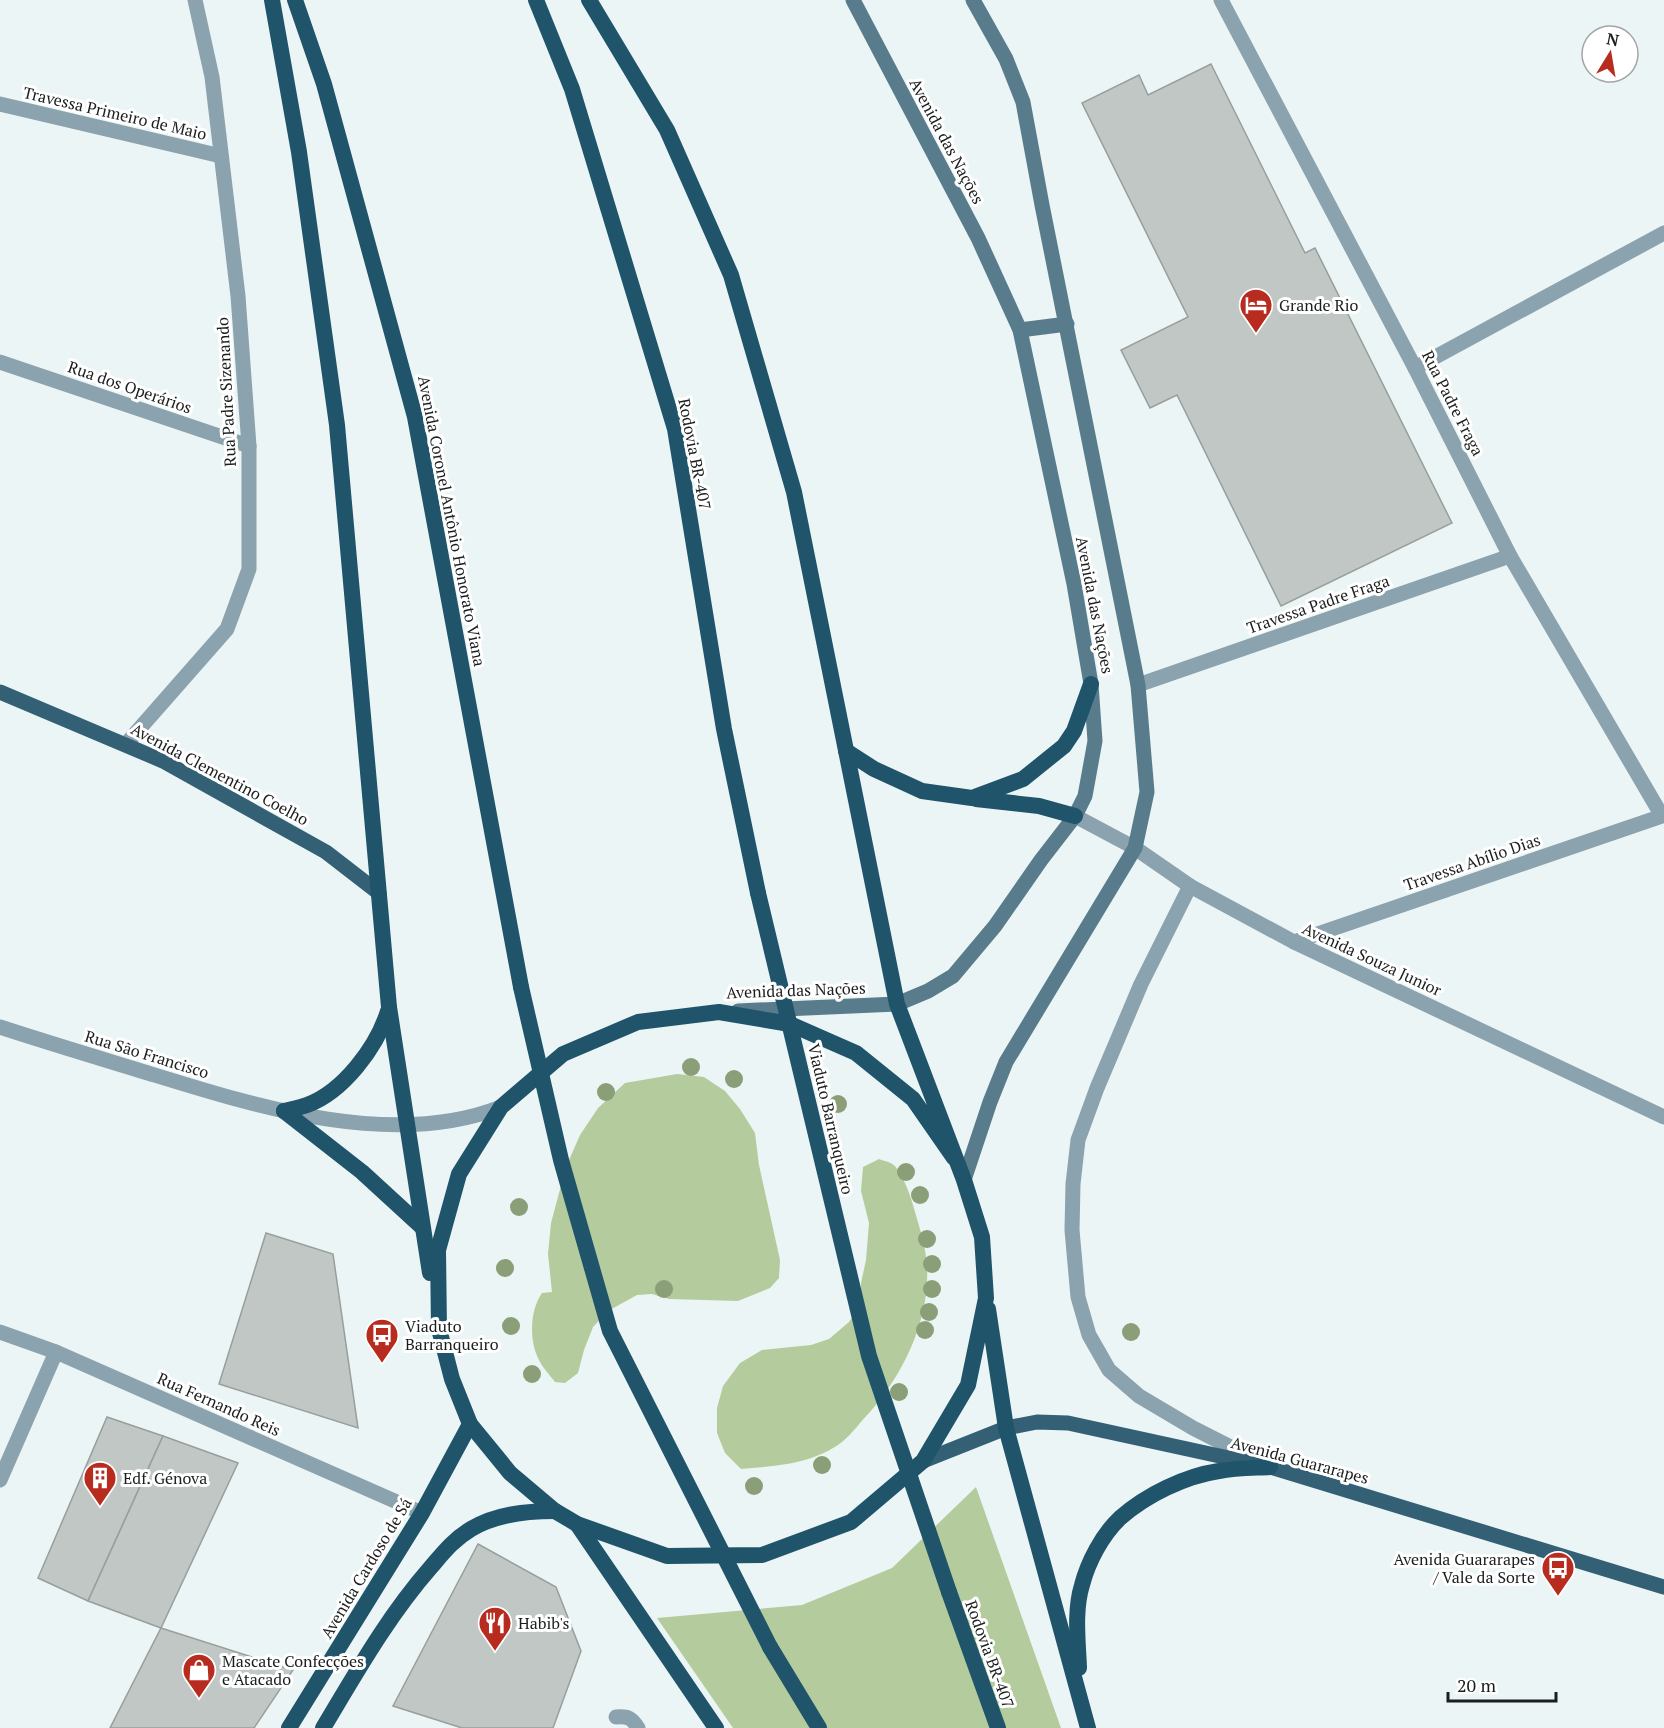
<svg xmlns="http://www.w3.org/2000/svg" width="1664" height="1728" font-family="'PT Serif',serif">
  <style>
    .green { fill: #b4cc9d }
    .building { fill: #c0c7c4; stroke: #989f9b; stroke-width: 1.5 }
    .lines { fill: none; stroke-linecap: round; stroke-linejoin: round }
    .pedestrian { stroke: #8ba2af; stroke-width: 15 }
    .minor { stroke: #8ba2af; stroke-width: 15 }
    .tertiary { stroke: #8ba2af; stroke-width: 15 }
    .secondary { stroke: #597c8d; stroke-width: 15 }
    .primary { stroke: #346075; stroke-width: 15 }
    .trunk { stroke: #20546a; stroke-width: 16 }
    .trunk-bridge { stroke: #20546a; stroke-width: 16 }
    .tree { fill: #8a9e78 }
    .labels { text-anchor: middle; stroke-width: 6; stroke-linejoin: round; paint-order: stroke }
    .street-label { font-size: 16px; fill: #1b1e1e; stroke: #fff }
    .poi-label { font-size: 16px; fill: #1b1e1e; stroke: #fff; text-anchor: start }
  </style>
  <rect width="100%" height="100%" fill="#ecf5f5"/>
  <g class="green">
    <path d="M677,1074l27,3 21,14 15,18 15,24 4,32 21,95 -1,18 -9,10 -32,13 -69,-2 -17,-5 -15,1 -29,16 -15,16 -9,23 -6,23 -13,10 -10,-1c-6,-8 -13,-15 -17,-24 -9,-19 -8,-48 4,-65l10,-1 -4,-38 3,-31 15,-56 14,-32 18,-27 27,-25z"/>
    <path d="M879,1159c5,2 12,3 16,7 10,13 16,31 20,46 5,17 11,36 12,54 3,53 -23,107 -57,146 -9,9 -18,22 -28,30 -29,22 -66,24 -101,27l-16,-16 -8,-20v-25l6,-22 17,-23 22,-13 49,-5 18,-6 20,-17 12,-17v-22l5,-23 3,-37 -8,-32 2,-24z"/>
    <polygon points="976,1487 1061,1728 733,1728 657,1618 802,1605 892,1568"/>
  </g>
  <g class="building">
    <polygon points="1211,64 1305,253 1315,248 1452,523 1281,606 1177,395 1150,408 1121,350 1188,317 1082,103 1139,75 1148,95"/>
    <polygon points="266,1233 333,1254 358,1428 219,1384"/>
    <polygon points="107,1417 163,1436 88,1601 38,1578"/>
    <polygon points="163,1436 238,1463 161,1628 88,1601"/>
    <polygon points="478,1544 556,1587 581,1651 553,1728 462,1728 393,1706"/>
    <polygon points="161,1628 293,1670 254,1728 110,1728"/>
  </g>
  <g class="lines">
    <polyline class="pedestrian" points="1415,368 1664,233"/>
    <g class="minor">
      <polyline points="1221,0 1415,368 1510,556 1662,816 1294,942"/>
      <polyline points="0,104 221,156"/>
      <polyline points="0,362 249,446"/>
      <polyline points="1138,685 1510,556"/>
      <polyline points="126,744 227,629 249,569 249,446 238,296 212,77 195,0"/>
      <polyline points="0,1332 56,1352 422,1513"/>
      <polyline points="0,1480 56,1352"/>
      <path d="M616,1717c12,-1 16,1 22,11"/>
    </g>
    <g class="tertiary">
      <polyline points="1075,816 1135,848 1190,886 1294,942 1664,1117"/>
      <polyline points="1190,886 1141,984 1097,1088 1078,1140 1073,1184 1072,1230 1078,1297 1089,1335 1109,1370 1139,1396 1193,1428 1260,1462"/>
      <path d="M0,1027c49,16 99,31 148,46 107,33 244,77 353,34"/>
    </g>
    <g class="secondary">
      <polyline points="1020,330 1067,324"/>
      <polyline points="738,1011 897,1004 928,991 953,976 995,926 1041,860 1075,816 1085,796 1095,741 1091,684 1074,584 1020,330 978,238 853,0"/>
      <polyline points="964,1180 990,1102 1006,1062 1135,848 1147,792 1138,685 1042,205 1023,102 1006,59 973,0"/>
    </g>
    <g class="primary">
      <polyline points="0,692 163,761 326,852 379,893"/>
      <polyline points="923,1461 1006,1428 1037,1422 1068,1423 1270,1467 1664,1587"/>
    </g>
    <g class="trunk">
      <polyline points="272,0 299,152 337,425 389,1007 430,1273"/>
      <polyline points="295,0 324,84 415,417 521,987"/>
      <polyline points="536,0 572,89 675,429 724,729 758,893"/>
      <polyline points="589,0 667,130 731,275 794,492 897,1004 964,1180 982,1237 986,1298 968,1385 923,1461 851,1522 762,1555 667,1556 577,1524 555,1511 510,1473 470,1424 452,1379 439,1329 438,1250 459,1174 501,1107 563,1054 638,1022 719,1012 790,1024 856,1053 913,1099 954,1158"/>
      <polyline points="846,751 874,769 922,791 972,798 1023,779 1064,746 1074,731 1091,684"/>
      <polyline points="976,799 1039,806 1075,816"/>
      <polyline points="284,1111 362,1172 422,1227"/>
      <path d="M284,1111c7,-2 15,-3 23,-6 36,-13 70,-58 81,-94"/>
      <polyline points="988,1309 1006,1428 1088,1728"/>
      <polyline points="577,1524 716,1728"/>
      <polyline points="949,1592 998,1728"/>
      <polyline points="770,1647 819,1728"/>
      <path d="M1079,1668c-1,-27 -5,-57 3,-83 6,-23 20,-50 38,-67 26,-23 65,-42 99,-47 17,-3 34,-3 51,-4"/>
      <polyline points="289,1728 422,1513 470,1424"/>
      <path d="M323,1728c33,-55 65,-112 108,-161 12,-14 23,-28 40,-38 25,-15 55,-18 84,-18"/>
    </g>
    <g class="trunk-bridge">
      <polyline points="758,893 869,1356 949,1592"/>
      <polyline points="521,987 561,1160 610,1331 770,1647"/>
    </g>
  </g>
  <g class="tree">
    <circle cx="691" cy="1067" r="9"/>
    <circle cx="734" cy="1079" r="9"/>
    <circle cx="606" cy="1092" r="9"/>
    <circle cx="838" cy="1104" r="9"/>
    <circle cx="906" cy="1172" r="9"/>
    <circle cx="920" cy="1195" r="9"/>
    <circle cx="519" cy="1207" r="9"/>
    <circle cx="927" cy="1239" r="9"/>
    <circle cx="932" cy="1264" r="9"/>
    <circle cx="505" cy="1268" r="9"/>
    <circle cx="664" cy="1289" r="9"/>
    <circle cx="932" cy="1289" r="9"/>
    <circle cx="929" cy="1312" r="9"/>
    <circle cx="511" cy="1326" r="9"/>
    <circle cx="925" cy="1330" r="9"/>
    <circle cx="1131" cy="1332" r="9"/>
    <circle cx="532" cy="1374" r="9"/>
    <circle cx="899" cy="1392" r="9"/>
    <circle cx="822" cy="1465" r="9"/>
    <circle cx="754" cy="1486" r="9"/>
  </g>
  <defs>
    <g id="hotel-pin" transform="scale(1.725)"><path d="M0 17L-7.5 6A9.5 9.5 0 1 1 7.5 6Z" fill="#b82b1f" stroke="#fff"/><path d="M-6-4.5h1.5V1H6V5H4.5V3h-9V5H-6ZM-4 0a1.8 1.8 0 1 1 3.6 0ZM.5 0V-2.5h3Q6-2.5 6 0Z" fill="#fff"/></g>
    <g id="bus-pin" transform="scale(1.725)"><path d="M0 17L-7.5 6A9.5 9.5 0 1 1 7.5 6Z" fill="#b82b1f" stroke="#fff"/><path d="M-5-6H5V4H4V6H2V4H-2V6H-4V4H-5ZM-3.5-4V0h7V-4ZM-3.5 1.2v1.5H-2V1.2ZM2 1.2v1.5H3.5V1.2Z" fill="#fff"/></g>
    <g id="building-pin" transform="scale(1.725)"><path d="M0 17L-7.5 6A9.5 9.5 0 1 1 7.5 6Z" fill="#b82b1f" stroke="#fff"/><path d="M-4-6H4V6H1V3H-1V6H-4ZM-2.5-4.3h1.7v1.8h-1.7ZM.8-4.3h1.7v1.8H.8ZM-2.5-1h1.7V.8h-1.7ZM.8-1h1.7V.8H.8Z" fill="#fff"/></g>
    <g id="restaurant-pin" transform="scale(1.725)"><path d="M0 17L-7.5 6A9.5 9.5 0 1 1 7.5 6Z" fill="#b82b1f" stroke="#fff"/><path d="M-5-6h1v4h1v-4h1v4h1v-4h1v5L-1.5 .5V6h-2V.5L-5-1ZM5-6V6H3V1.5H1.5Q1.5-4 5-6Z" fill="#fff"/></g>
    <g id="shop-pin" transform="scale(1.725)"><path d="M0 17L-7.5 6A9.5 9.5 0 1 1 7.5 6Z" fill="#b82b1f" stroke="#fff"/><path d="M-5-2.5h2.3a2.7 3.5 0 0 1 5.4 0H5L5.5 6h-11ZM-1.5-2.5h3a1.5 2.3 0 0 0-3 0Z" fill="#fff"/></g>
  </defs>
  <g fill-rule="evenodd">
    <use href="#hotel-pin" x="1256" y="305"/>
    <use href="#bus-pin" x="382" y="1335"/>
    <use href="#building-pin" x="100" y="1478"/>
    <use href="#bus-pin" x="1558" y="1568"/>
    <use href="#restaurant-pin" x="495" y="1623"/>
    <use href="#shop-pin" x="199" y="1670"/>
  </g>
  <g class="labels">
    <g class="street-label">
      <text transform="translate(115 113) rotate(13)" y="6">Travessa Primeiro de Maio</text>
      <text transform="translate(947 141) rotate(62)" y="6">Avenida das Nações</text>
      <text transform="translate(130 387) rotate(19)" y="6">Rua dos Operários</text>
      <text transform="translate(226 392) rotate(-93)" y="6">Rua Padre Sizenando</text>
      <text transform="translate(1453 403) rotate(63)" y="6">Rua Padre Fraga</text>
      <text transform="translate(695 454) rotate(79)" y="6">Rodovia BR-407</text>
      <text transform="translate(452 521) rotate(79)" y="6">Avenida Coronel Antônio Honorato Viana</text>
      <text transform="translate(1318 604) rotate(-19)" y="6">Travessa Padre Fraga</text>
      <text transform="translate(1095 605) rotate(79)" y="6">Avenida das Nações</text>
      <text transform="translate(220 774) rotate(28)" y="6">Avenida Clementino Coelho</text>
      <text transform="translate(1472 862) rotate(-19)" y="6">Travessa Abílio Dias</text>
      <text transform="translate(1372 959) rotate(25)" y="6">Avenida Souza Junior</text>
      <text transform="translate(796 990) rotate(-2)" y="6">Avenida das Nações</text>
      <text transform="translate(147 1054) rotate(17)" y="6">Rua São Francisco</text>
      <text transform="translate(831 1119) rotate(77)" y="6">Viaduto Barranqueiro</text>
      <text transform="translate(219 1404) rotate(24)" y="6">Rua Fernando Reis</text>
      <text transform="translate(1300 1460) rotate(15)" y="6">Avenida Guararapes</text>
      <text transform="translate(366 1568) rotate(-59)" y="6">Avenida Cardoso de Sá</text>
      <text transform="translate(990 1654) rotate(70)" y="6">Rodovia BR-407</text>
    </g>
    <g class="poi-label">
      <text x="1279" y="311">Grande Rio</text>
      <text x="405" y="1332">Viaduto<tspan x="405" dy="18">Barranqueiro</tspan></text>
      <text x="123" y="1484">Edf. Génova</text>
      <text x="1535" y="1565" text-anchor="end">Avenida Guararapes<tspan x="1535" dy="18">/ Vale da Sorte</tspan></text>
      <text x="518" y="1629">Habib's</text>
      <text x="222" y="1667">Mascate Confecções<tspan x="222" dy="18">e Atacado</tspan></text>
    </g>
  </g>
  <g transform="translate(1610 54) rotate(11)"><circle r="28" fill="#ffffff" stroke="#a4a5a5" stroke-width="1.5"/>
  <path d="M0-4.5L10 22L0 15L-10 22Z" fill="#b82b1f"/>
  <text y="-9" font-size="16" font-weight="bold" text-anchor="middle" fill="#1b1e1e">N</text>
  </g>
  <path d="M1448 1692v9h108v-9" fill="none" stroke="#1b1e1e" stroke-width="3"/>
  <text x="1457" y="1692" font-size="18" fill="#1b1e1e" stroke="#ffffff" stroke-width="4.5" paint-order="stroke">20 m</text>
</svg>
